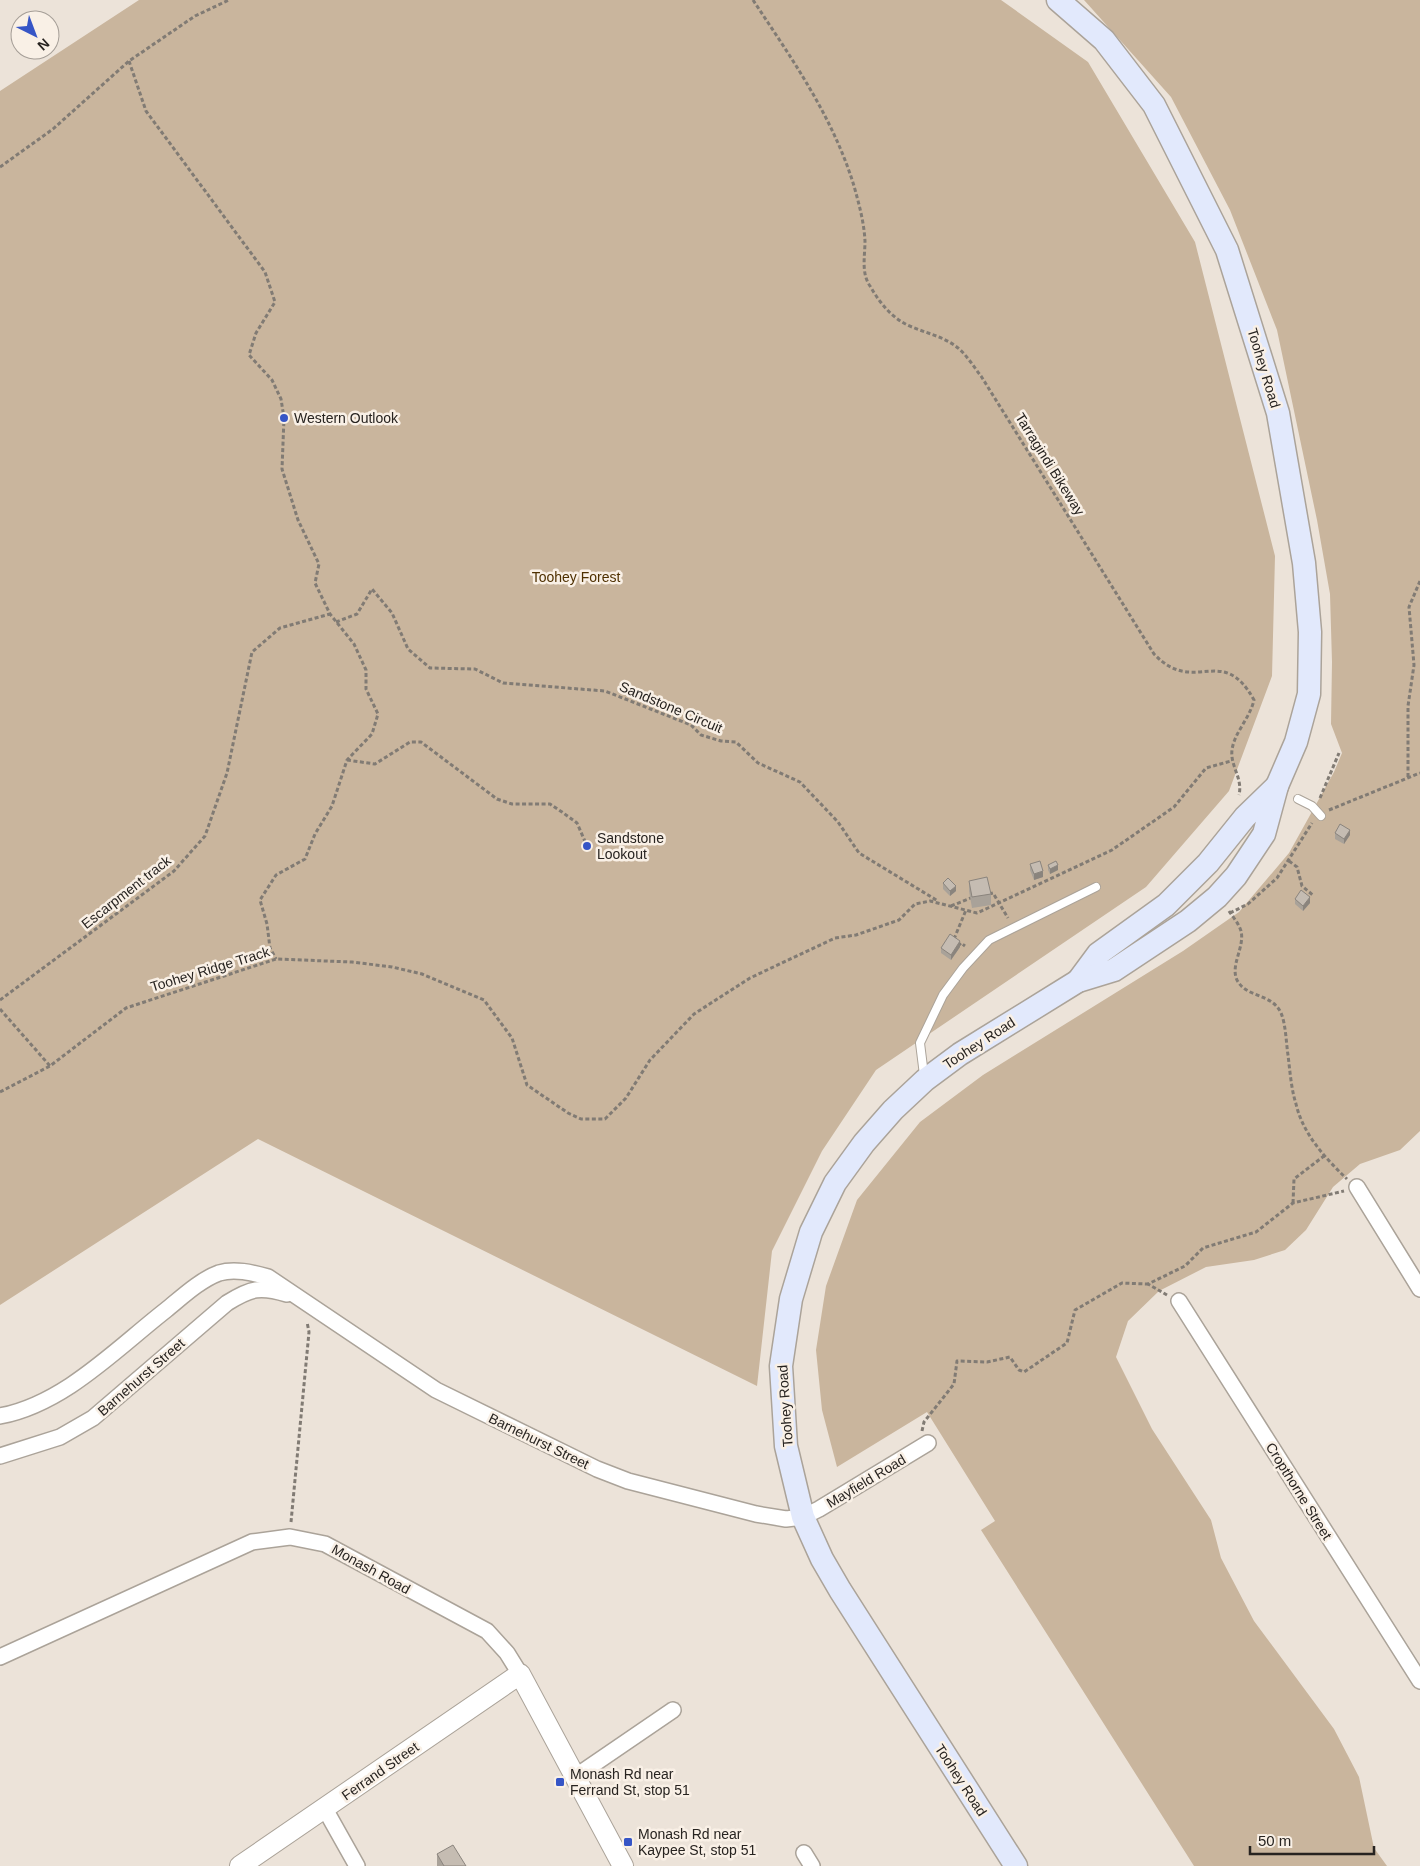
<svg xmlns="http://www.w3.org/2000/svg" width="1420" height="1866" font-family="Arial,sans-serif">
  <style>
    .green { fill: #c9b59d }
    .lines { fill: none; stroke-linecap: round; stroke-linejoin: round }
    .service-casing { stroke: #aba399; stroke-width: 10 }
    .minor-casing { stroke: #aba399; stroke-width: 18 }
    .tertiary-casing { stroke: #aba399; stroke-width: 22 }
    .secondary-casing { stroke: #aba399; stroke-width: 25 }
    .path { stroke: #817b74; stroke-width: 3; stroke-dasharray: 4 2.5; stroke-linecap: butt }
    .service { stroke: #fff; stroke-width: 8 }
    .minor { stroke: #fff; stroke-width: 15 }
    .tertiary { stroke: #fff; stroke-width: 20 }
    .secondary { stroke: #e2e9fc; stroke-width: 22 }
    .wall { fill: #a9a299 }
    .shaded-wall { fill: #8a847d }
    .building { fill: #c5bcb2; stroke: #8a847d }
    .poi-dot { fill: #3655c6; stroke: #f9f0e6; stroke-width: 2 }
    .labels { text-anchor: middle; stroke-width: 5; stroke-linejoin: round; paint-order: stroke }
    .street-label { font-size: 14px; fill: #272320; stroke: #f9f0e6 }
    .poi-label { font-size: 14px; fill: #272320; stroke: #f9f0e6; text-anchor: start }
    .park-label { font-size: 14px; fill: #4f3000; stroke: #f9f0e6 }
  </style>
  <rect width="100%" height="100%" fill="#ece3d9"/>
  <g class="green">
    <polygon points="139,0 1001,0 1088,62 1195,242 1275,556 1272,676 1229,791 1146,887 876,1070 822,1151 772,1251 757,1386 258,1139 0,1305 0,91"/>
    <polygon points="1084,0 1420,0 1420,1131 1400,1150 1360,1164 1333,1187 1306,1230 1285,1250 1254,1260 1206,1267 1159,1291 1128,1321 1116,1357 1152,1429 1211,1520 1221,1558 1254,1621 1334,1729 1359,1777 1374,1848 1387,1866 1194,1866 981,1530 995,1521 927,1412 837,1467 822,1410 816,1350 826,1286 857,1200 920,1122 983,1075 1183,951 1239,912 1289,853 1334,772 1342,753 1331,724 1332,662 1330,594 1317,520 1277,330 1230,210 1171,97"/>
  </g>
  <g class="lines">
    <g class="service-casing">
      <g id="service">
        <polyline points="1298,799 1312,806 1321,816"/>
        <polyline points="924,1075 920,1043 943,995 963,968 989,940 1096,887"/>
      </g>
    </g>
    <g class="minor-casing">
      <g id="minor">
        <polyline points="1357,1187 1420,1289"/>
        <polyline points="1179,1301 1420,1681"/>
        <path d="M0,1416c64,-12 116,-67 166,-106 16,-13 34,-30 53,-37 16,-5 34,0 49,4l168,113 161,79 31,12 128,33 30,5 17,-2 16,-8 109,-66"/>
        <path d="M0,1456l60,-19 33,-19 134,-115c24,-15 33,-17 60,-9"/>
        <polyline points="0,1657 252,1542 290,1537 325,1544 487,1631 507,1653 520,1674"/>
        <polyline points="575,1777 673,1710"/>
        <polyline points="325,1809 357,1866"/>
        <polyline points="804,1853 812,1866"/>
      </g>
    </g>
    <g class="tertiary-casing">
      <polyline id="tertiary" points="240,1866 520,1674 623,1866"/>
    </g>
    <g class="secondary-casing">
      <g id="secondary">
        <polyline points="1078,981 1098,954 1166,905 1208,863 1245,817 1277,786"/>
        <polyline points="1016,1866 840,1590 822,1559 803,1517 786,1446 781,1366 791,1299 811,1232 835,1183 864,1143 893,1110 925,1080 960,1054 1078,981 1114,970 1188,921 1217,897 1236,876 1264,834 1277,786 1296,742 1309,694 1310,632 1304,563 1278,413 1227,250 1154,105 1104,40 1058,0"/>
      </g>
    </g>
    <g class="path">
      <path d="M753,0c39,59 80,117 101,186 5,18 10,36 11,55 0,15 -4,32 5,45 10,17 22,33 42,41 14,6 29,9 42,18 11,7 19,21 27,31l173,278c41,43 68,-12 100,46 -4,18 -20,33 -22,50 -2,16 11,28 7,45"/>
      <polyline points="129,61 146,111 265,272 275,302 256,333 249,355 272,380 281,399 284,418 282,469 298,520 319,564 315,583 330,614 354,644 366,670 366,689 378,714 372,734 347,760 332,806 315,834 305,859 276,875 260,900 267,924 270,948 276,959"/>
      <polyline points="0,167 53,129 129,61 195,16 229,0"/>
      <polyline points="336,622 357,614 372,589 392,613 408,649 430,668 475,669 503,683 605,691 691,725 701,735 721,741 736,742 758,763 800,782 838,822 859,853 938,901"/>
      <polyline points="347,760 375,764 410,742 421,742 497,799 512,804 550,804 562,812 577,823 587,846"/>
      <polyline points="1408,777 1408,706 1414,665 1409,607 1420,581"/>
      <polyline points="1320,798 1339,753"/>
      <polyline points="1329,810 1420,773"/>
      <polyline points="1289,861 1297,867 1302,886 1314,896"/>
      <polyline points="989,894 993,893 1008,918"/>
      <polyline points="951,906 973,897"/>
      <path d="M1229,911c4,6 10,13 12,20 4,16 -11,34 -4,49 9,18 35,13 44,33 5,12 5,29 7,42 2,16 3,33 8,49 7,30 29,54 51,75"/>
      <polyline points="1230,913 1248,904 1277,878 1312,823"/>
      <polyline points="954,939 966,910"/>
      <polyline points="958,946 961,943 965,946"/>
      <polyline points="0,1000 174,871 205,836 227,773 252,652 280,628 330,614"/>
      <polyline points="0,1009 50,1066"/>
      <polyline points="0,1092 50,1066 126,1008 276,959 352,962 392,967 422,974 484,1000 512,1038 527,1085 568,1113 581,1119 605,1119 626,1098 650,1060 694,1014 750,978 835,938 856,935 899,920 915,904 930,901 977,913 988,908 1112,850 1174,807 1206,768 1231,761"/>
      <polyline points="1293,1203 1294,1179 1324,1156"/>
      <polyline points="1167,1295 1148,1284 1185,1266 1203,1248 1256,1232 1293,1203 1344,1191"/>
      <polyline points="922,1431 924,1422 954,1384 957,1361 987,1362 1010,1357 1019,1370 1024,1372 1067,1343 1075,1310 1122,1283 1148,1284"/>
      <polyline points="291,1522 309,1332 307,1322"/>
    </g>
    <use href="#service" class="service"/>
    <use href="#minor" class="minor"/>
    <use href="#tertiary" class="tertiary"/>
    <use href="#secondary" class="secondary"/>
  </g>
  <g class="wall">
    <polygon points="1335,833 1350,835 1344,844 1335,839"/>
    <polygon points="1030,864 1043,877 1034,880 1030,870"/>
    <polygon points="1048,865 1058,870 1050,874 1048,870"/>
    <polygon points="969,881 991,894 991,905 972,908 969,891"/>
    <polygon points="943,883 956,891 950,896 943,889"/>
    <polygon points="1295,899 1310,903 1303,911 1295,904"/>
    <polygon points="960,947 951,960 941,953 941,948"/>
    <polygon points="437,1854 466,1866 437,1866"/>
  </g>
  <g class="shaded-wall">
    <polygon points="1350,830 1350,835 1344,844 1344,839"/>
    <polygon points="1058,865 1058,870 1050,874 1050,869"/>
    <polygon points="1043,871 1043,877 1034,880 1034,874"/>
    <polygon points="956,886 956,891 950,896 950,891"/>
    <polygon points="1310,897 1310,903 1303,911 1303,906"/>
    <polygon points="960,941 960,947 951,960 951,955"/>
  </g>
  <g class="building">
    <polygon points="1340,824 1350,830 1344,839 1335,833"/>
    <polygon points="1040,861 1043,871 1034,874 1030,864"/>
    <polygon points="1056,861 1058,865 1050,869 1048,865"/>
    <polygon points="987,877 991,894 972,897 969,881"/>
    <polygon points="948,878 956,886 950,891 943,883"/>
    <polygon points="1301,890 1310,897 1303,906 1295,899"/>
    <polygon points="950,934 960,941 951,955 941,948"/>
    <polygon points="453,1845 466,1866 444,1866 437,1854"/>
  </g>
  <g class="poi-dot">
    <circle cx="284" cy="418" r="5"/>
    <circle cx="587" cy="846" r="5"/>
    <rect x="555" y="1777" width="10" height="10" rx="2.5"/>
    <rect x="623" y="1837" width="10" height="10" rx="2.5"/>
  </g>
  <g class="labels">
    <g class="street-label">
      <text transform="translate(1264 368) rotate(73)" y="5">Toohey Road</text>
      <text transform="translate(1050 464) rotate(58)" y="5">Tarragindi Bikeway</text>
      <text transform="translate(671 707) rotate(23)" y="5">Sandstone Circuit</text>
      <text transform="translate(126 892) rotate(-38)" y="5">Escarpment track</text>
      <text transform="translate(210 969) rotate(-17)" y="5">Toohey Ridge Track</text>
      <text transform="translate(979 1043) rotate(-33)" y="5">Toohey Road</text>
      <text transform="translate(141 1377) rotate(-41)" y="5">Barnehurst Street</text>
      <text transform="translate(785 1406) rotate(-94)" y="5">Toohey Road</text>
      <text transform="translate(539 1441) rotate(26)" y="5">Barnehurst Street</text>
      <text transform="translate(866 1481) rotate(-31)" y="5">Mayfield Road</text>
      <text transform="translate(1299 1491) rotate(58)" y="5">Cropthorne Street</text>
      <text transform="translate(371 1569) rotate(29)" y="5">Monash Road</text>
      <text transform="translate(380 1771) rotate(-35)" y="5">Ferrand Street</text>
      <text transform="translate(961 1780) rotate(57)" y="5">Toohey Road</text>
    </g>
    <g class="poi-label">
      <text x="294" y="423">Western Outlook</text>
      <text x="597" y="843">Sandstone<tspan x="597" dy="16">Lookout</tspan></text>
      <text x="570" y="1779">Monash Rd near<tspan x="570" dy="16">Ferrand St, stop 51</tspan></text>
      <text x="638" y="1839">Monash Rd near<tspan x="638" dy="16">Kaypee St, stop 51</tspan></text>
    </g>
    <g class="park-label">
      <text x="576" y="582">Toohey Forest</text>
    </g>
  </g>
  <g transform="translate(35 35) rotate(138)"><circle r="24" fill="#f9f0e6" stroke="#a59e97"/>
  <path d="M0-4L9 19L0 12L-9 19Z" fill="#3655c6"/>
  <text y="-8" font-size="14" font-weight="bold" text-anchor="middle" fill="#272320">N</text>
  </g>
  <path d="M1250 1846v8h124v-8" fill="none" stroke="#272320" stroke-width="2.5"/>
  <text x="1258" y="1846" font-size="15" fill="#272320" stroke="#f9f0e6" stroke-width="4" paint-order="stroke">50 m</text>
</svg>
